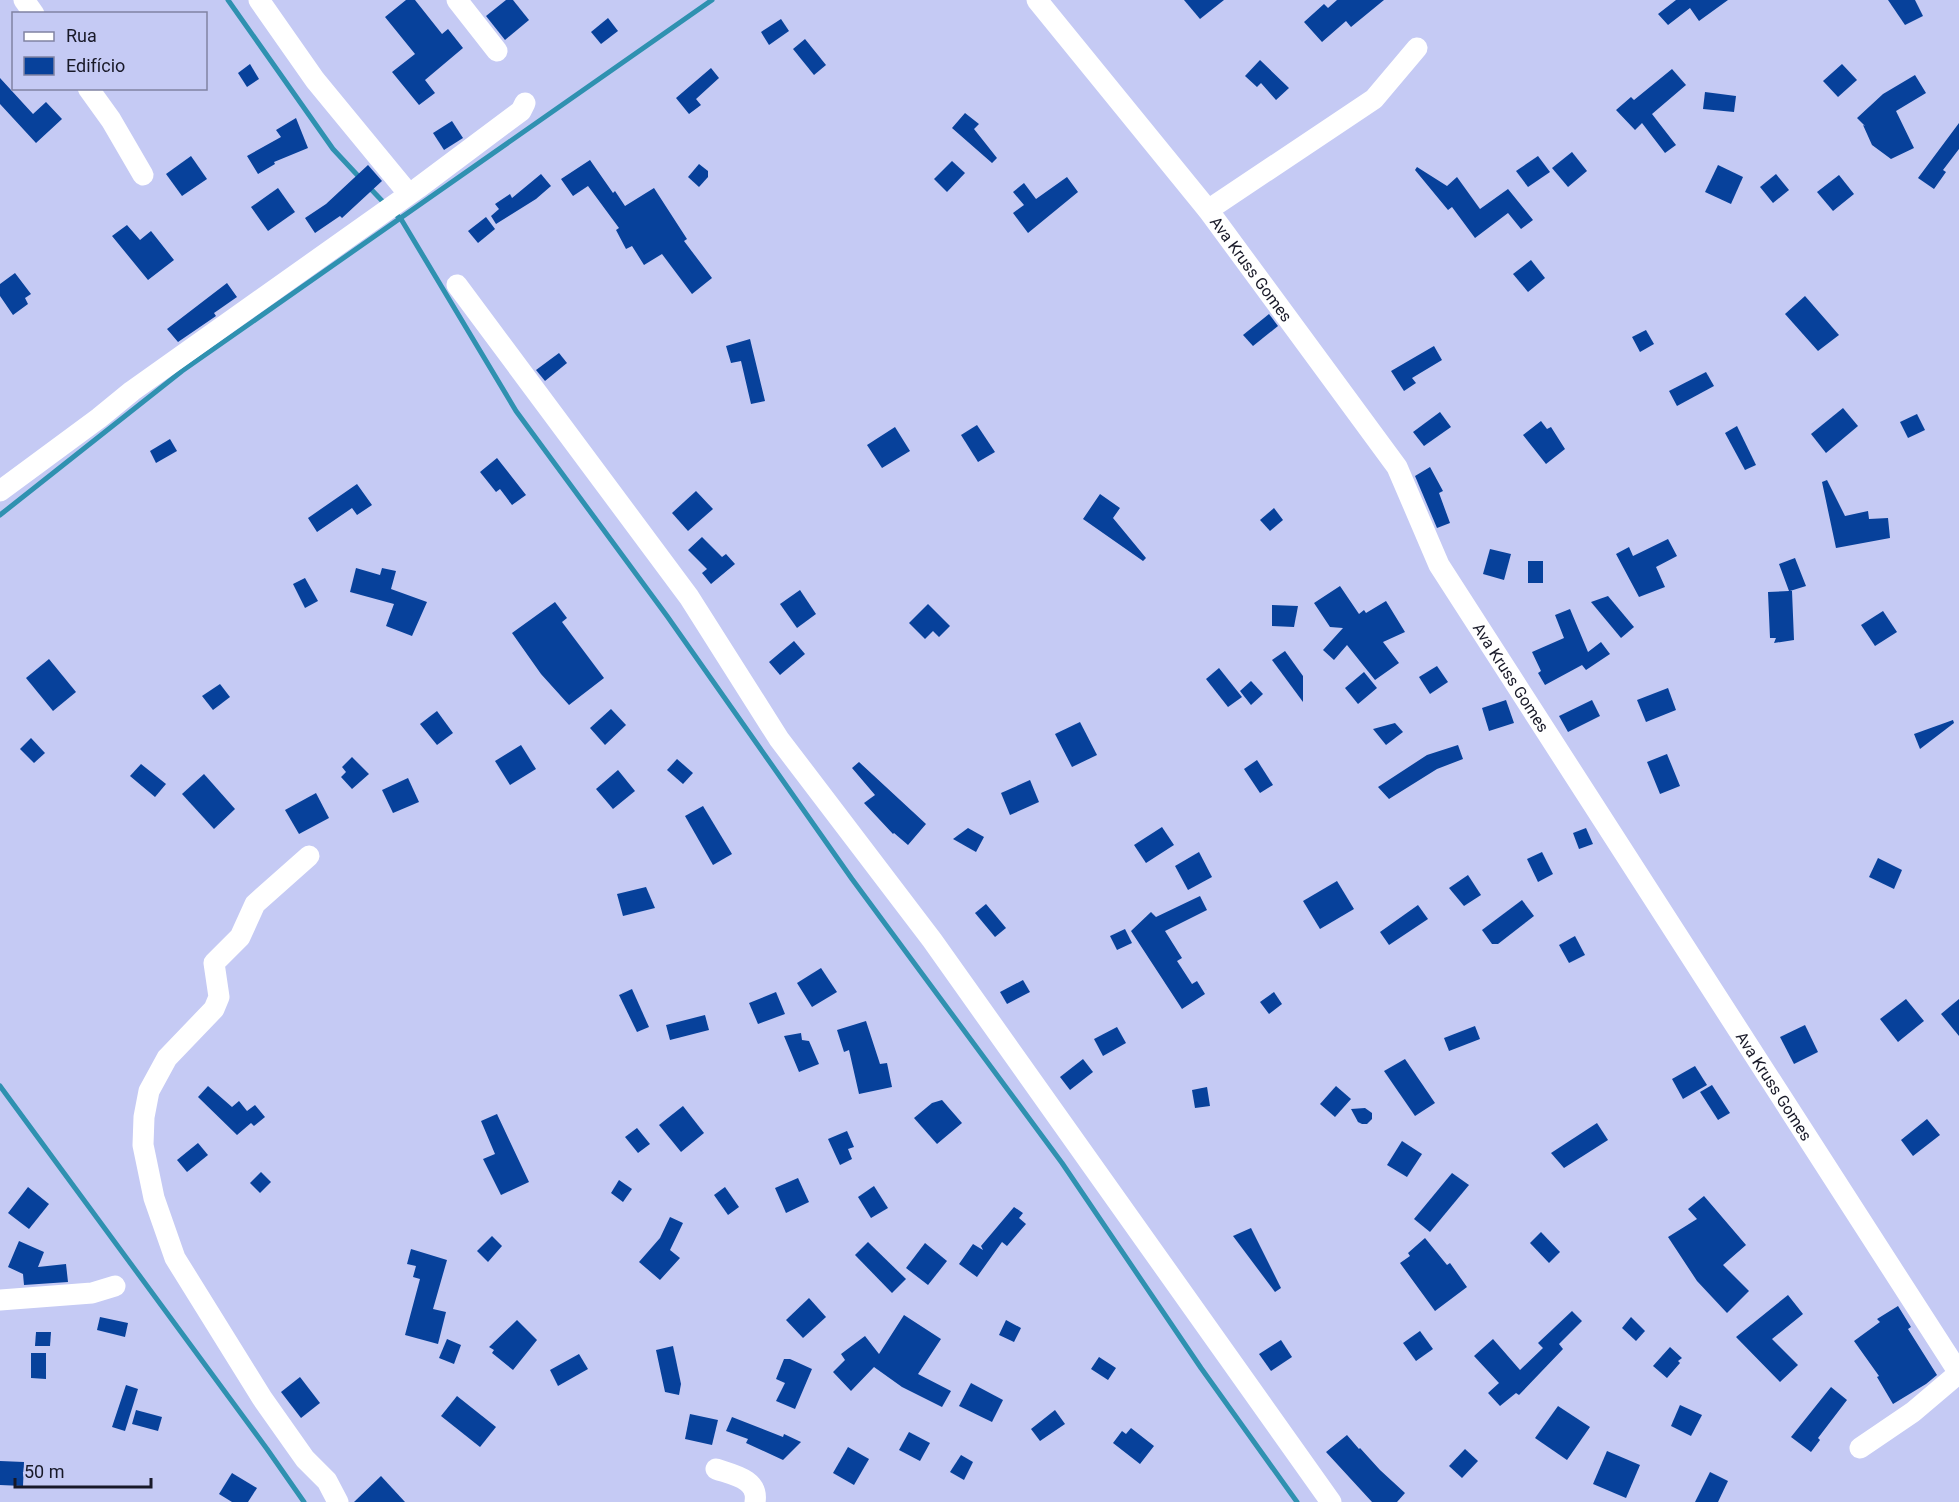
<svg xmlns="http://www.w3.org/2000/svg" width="1959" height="1502" font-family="Roboto,sans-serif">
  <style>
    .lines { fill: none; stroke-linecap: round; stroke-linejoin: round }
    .stream { stroke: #2f91b0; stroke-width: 5 }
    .building { fill: #07419b }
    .minor { stroke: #fff; stroke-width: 21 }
    .labels { text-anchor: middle; stroke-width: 6; stroke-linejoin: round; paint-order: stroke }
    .street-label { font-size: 16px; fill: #181928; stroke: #c5caf4 }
  </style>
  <rect width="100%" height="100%" fill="#c5caf4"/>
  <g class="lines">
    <g class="stream">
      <polyline points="228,0 333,149 361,179"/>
      <polyline points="368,186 386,205"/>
      <polyline points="393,212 401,219 516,411 667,616 852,879 1062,1163 1201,1368 1297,1502"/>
      <polyline points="0,515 182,371 712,0"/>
      <polyline points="0,1086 267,1449 304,1502"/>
    </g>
  </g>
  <g class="building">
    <polygon points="406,0 415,0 442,34 448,29 463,48 425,80 435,93 419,105 392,72 415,54 385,17"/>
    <polygon points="506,0 513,0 529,20 505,40 486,16"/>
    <polygon points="1184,0 1224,0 1200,19"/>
    <polygon points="1337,0 1384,0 1351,27 1346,21 1322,42 1304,22 1324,4 1328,8"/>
    <polygon points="1676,0 1728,0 1699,21 1690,8 1668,25 1658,14"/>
    <polygon points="1888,0 1915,0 1923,16 1905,25"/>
    <polygon points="608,18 618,31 601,44 591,32"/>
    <polygon points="781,19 789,31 769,45 761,32"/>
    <polygon points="805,39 826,65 814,75 793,49"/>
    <polygon points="1260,60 1289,88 1276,100 1261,83 1257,87 1245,76"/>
    <polygon points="250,64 259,79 247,87 238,73"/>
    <polygon points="1842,64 1857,80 1838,97 1823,81"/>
    <polygon points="711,68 719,78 696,99 701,105 689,114 676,98"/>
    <polygon points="1672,69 1686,85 1652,114 1676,145 1665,153 1642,123 1635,130 1616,110 1631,97 1634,100"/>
    <polygon points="1915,75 1926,93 1896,111 1914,148 1891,159 1872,145 1863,125 1865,126 1857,118 1883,94"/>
    <polygon points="0,78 33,114 46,102 62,119 36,143 0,104"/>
    <polygon points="1705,92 1736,96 1734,112 1703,109"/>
    <polygon points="965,113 979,124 974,129 997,158 992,163 952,128"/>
    <polygon points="296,118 308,148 274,162 275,164 258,174 247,156 281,137 276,130"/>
    <polygon points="452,121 463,138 444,150 433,133"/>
    <polygon points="1959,123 1959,149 1943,170 1946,172 1934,189 1918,178"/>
    <polygon points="1572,152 1587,171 1568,187 1552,168"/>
    <polygon points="191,156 207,179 182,196 166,174"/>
    <polygon points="1538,156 1550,172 1528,187 1516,171"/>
    <polygon points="590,160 613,193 615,191 625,206 654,188 687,239 684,241 712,278 692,294 662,254 644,265 632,246 626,249 616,230 619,228 588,186 573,196 561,179"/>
    <polygon points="952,161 965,173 947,192 934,179"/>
    <polygon points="699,164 708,171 708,177 699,187 688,177"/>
    <polygon points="368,165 382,181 342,218 340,216 315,233 305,218 326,204"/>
    <polygon points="1718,165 1743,177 1731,204 1705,192"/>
    <polygon points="1417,167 1447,186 1457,177 1480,209 1508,189 1533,220 1521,229 1508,213 1475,238 1452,207 1448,210 1415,170"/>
    <polygon points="541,174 551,186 536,199 496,224 491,216 499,209 495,204 510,194 512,198"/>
    <polygon points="1776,174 1789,190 1773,203 1760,187"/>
    <polygon points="1839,175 1854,194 1833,211 1817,192"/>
    <polygon points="1067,177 1078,192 1028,233 1013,213 1024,205 1013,192 1024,183 1036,199"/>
    <polygon points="278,188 295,212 268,231 251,207"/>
    <polygon points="486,217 495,229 478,243 468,231"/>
    <polygon points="127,225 140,240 151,231 174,260 148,280 112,236"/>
    <polygon points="1531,260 1545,278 1528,292 1513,274"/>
    <polygon points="15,273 31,294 25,298 28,304 13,315 0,296 0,284"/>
    <polygon points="227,283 237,297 214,313 216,316 178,342 167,329"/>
    <polygon points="1805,296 1839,335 1818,351 1785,314"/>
    <polygon points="1269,314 1278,326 1253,346 1243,335"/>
    <polygon points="1646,330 1654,344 1640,352 1632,337"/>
    <polygon points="750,339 765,401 751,404 741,361 731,363 726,346"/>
    <polygon points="1434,346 1442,360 1412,378 1416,383 1404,391 1391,371"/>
    <polygon points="559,353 567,363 545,381 536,370"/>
    <polygon points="1706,372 1714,386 1677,406 1669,391"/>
    <polygon points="1843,408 1858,426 1826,453 1811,434"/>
    <polygon points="1440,412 1451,427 1424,446 1413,432"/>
    <polygon points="1917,414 1925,430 1908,438 1900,422"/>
    <polygon points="1541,421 1547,429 1551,427 1565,449 1546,464 1523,435"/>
    <polygon points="977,425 995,452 978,462 961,435"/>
    <polygon points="1737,426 1756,465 1745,470 1725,433"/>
    <polygon points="895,427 910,451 882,468 867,445"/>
    <polygon points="170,439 177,451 156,463 150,451"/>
    <polygon points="497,458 526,495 512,505 500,489 496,492 480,472"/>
    <polygon points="1430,467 1443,491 1439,493 1450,523 1437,528 1415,476"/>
    <polygon points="1827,480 1845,516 1868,511 1869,519 1888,518 1890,538 1836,548 1822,482"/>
    <polygon points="357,484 372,505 357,515 352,508 317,532 308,518"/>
    <polygon points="696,491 713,509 688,531 672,513"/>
    <polygon points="1100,494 1120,508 1113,518 1146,558 1143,561 1083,519"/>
    <polygon points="1274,508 1283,520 1270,531 1260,520"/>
    <polygon points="702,537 722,557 726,554 735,564 711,584 702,573 707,569 688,550"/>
    <polygon points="1668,539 1677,556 1656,567 1665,587 1639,597 1616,554 1629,547 1633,556"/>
    <polygon points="1490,549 1511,554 1504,580 1483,574"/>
    <polygon points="1795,558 1806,586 1790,591 1792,591 1794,640 1774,643 1776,638 1770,638 1768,592 1789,591 1779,564"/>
    <rect x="1528" y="561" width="15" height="22"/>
    <polygon points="356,568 380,575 382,568 396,571 391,589 427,602 412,636 386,626 394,604 350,592"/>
    <polygon points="305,578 318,601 305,608 293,584"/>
    <polygon points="1340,586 1359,614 1364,610 1366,613 1386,601 1405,632 1383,642 1399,663 1375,680 1347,645 1334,660 1323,650 1343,628 1330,627 1314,603"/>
    <polygon points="800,590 816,614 797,628 780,604"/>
    <polygon points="1608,596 1634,627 1621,638 1591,602"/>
    <polygon points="555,602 567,618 562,622 604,678 569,705 541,674 512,633"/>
    <polygon points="928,604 950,626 939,637 933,631 925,639 909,623"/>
    <polygon points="1272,605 1298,606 1294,627 1272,626"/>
    <polygon points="1570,609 1588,652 1601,642 1610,654 1586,670 1582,665 1545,685 1538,673 1541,671 1532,652 1564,638 1555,615"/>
    <polygon points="1883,611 1897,632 1875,646 1861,625"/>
    <polygon points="794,641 805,654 780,675 769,662"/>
    <polygon points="1285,651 1303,676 1303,702 1272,660"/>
    <polygon points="49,659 76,692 53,711 26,678"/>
    <polygon points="1437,666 1448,682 1430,694 1419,677"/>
    <polygon points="1219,668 1242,697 1228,707 1206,679"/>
    <polygon points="1364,672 1377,688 1358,704 1345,688"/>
    <polygon points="1251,681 1263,694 1251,705 1240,691"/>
    <polygon points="220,684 230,697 213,710 202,696"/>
    <polygon points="1668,688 1676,710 1646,722 1637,700"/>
    <polygon points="1506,700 1514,723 1489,731 1482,708"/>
    <polygon points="1592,700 1600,716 1568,732 1559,716"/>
    <polygon points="611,709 626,725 605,745 590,728"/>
    <polygon points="437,711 453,733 437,745 420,724"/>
    <polygon points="1953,720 1954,723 1920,749 1914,734"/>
    <polygon points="1080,722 1097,755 1072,767 1055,734"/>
    <polygon points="1395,723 1403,732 1386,745 1373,729"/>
    <polygon points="31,738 45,753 34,763 20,749"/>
    <polygon points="521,745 536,769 510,785 495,761"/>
    <polygon points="1458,745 1463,759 1437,769 1389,799 1378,787 1427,755"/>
    <polygon points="1667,754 1680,786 1660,794 1647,762"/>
    <polygon points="352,757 369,774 352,789 341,777 346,772 342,767"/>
    <polygon points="677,759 693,773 683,784 667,770"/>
    <polygon points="1257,760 1273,785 1260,793 1244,769"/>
    <polygon points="859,762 926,824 908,845 894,833 893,834 864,803 875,795 852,768"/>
    <polygon points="141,764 166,784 155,797 130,776"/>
    <polygon points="618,770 635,791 613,809 596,789"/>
    <polygon points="204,774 235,809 214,829 182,794"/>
    <polygon points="408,778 419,802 393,813 382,790"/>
    <polygon points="1030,780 1039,802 1010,815 1001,793"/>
    <polygon points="316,793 329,818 299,834 285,810"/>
    <polygon points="703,806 732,854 713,865 685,816"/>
    <polygon points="1162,827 1174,845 1146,863 1134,845"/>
    <polygon points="968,828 984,837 976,852 953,839"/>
    <polygon points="1586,828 1593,844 1579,849 1573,833"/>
    <polygon points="1199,852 1212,877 1188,890 1175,866"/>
    <polygon points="1542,852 1553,874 1538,882 1527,859"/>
    <polygon points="1878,858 1902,870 1894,889 1869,877"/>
    <polygon points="1468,875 1481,895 1464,906 1449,888"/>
    <polygon points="1337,881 1354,909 1320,929 1303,901"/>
    <polygon points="646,887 655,908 623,916 617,894"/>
    <polygon points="1200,896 1207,910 1165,931 1182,958 1177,961 1192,984 1197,981 1205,994 1182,1009 1131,931 1151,912 1156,917"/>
    <polygon points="1522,900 1534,916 1498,944 1492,944 1482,930"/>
    <polygon points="986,904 1006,928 995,937 975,913"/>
    <polygon points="1418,905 1428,919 1389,945 1380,932"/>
    <polygon points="1125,929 1132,943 1117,950 1110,936"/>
    <polygon points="1575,936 1585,955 1569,963 1559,945"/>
    <polygon points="821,968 837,992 812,1007 797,983"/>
    <polygon points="1023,980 1030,992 1007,1004 1000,992"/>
    <polygon points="632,989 649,1027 637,1032 619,995"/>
    <polygon points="776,992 785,1014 758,1024 749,1003"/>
    <polygon points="1274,992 1282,1004 1269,1014 1260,1002"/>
    <polygon points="1906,999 1924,1021 1898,1042 1880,1019"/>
    <polygon points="1959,999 1959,1036 1941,1014"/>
    <polygon points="705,1015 709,1030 670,1040 666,1025"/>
    <polygon points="866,1021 880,1064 887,1063 892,1087 859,1094 849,1050 844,1052 837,1030"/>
    <polygon points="1805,1025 1818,1052 1794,1064 1780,1037"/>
    <polygon points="1475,1026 1480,1039 1449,1051 1444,1038"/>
    <polygon points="1117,1027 1126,1043 1103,1056 1094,1039"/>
    <polygon points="801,1033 802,1040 809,1041 819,1064 799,1072 784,1036"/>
    <polygon points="1083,1059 1093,1072 1070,1090 1060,1077"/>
    <polygon points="1405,1059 1435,1103 1415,1116 1384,1071"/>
    <polygon points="1695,1066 1707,1085 1683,1099 1672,1079"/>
    <polygon points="1712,1085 1730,1113 1718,1120 1700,1092"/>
    <polygon points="208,1086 232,1107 239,1101 247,1111 255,1105 265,1117 254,1126 251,1123 237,1135 198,1097"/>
    <polygon points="1336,1086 1351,1099 1335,1117 1320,1104"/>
    <polygon points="1207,1087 1210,1106 1195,1108 1192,1090"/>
    <polygon points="942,1100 962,1123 937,1144 914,1118 932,1103"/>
    <polygon points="683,1106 704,1133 681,1152 659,1125"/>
    <polygon points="1365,1108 1372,1113 1372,1119 1367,1124 1362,1124 1358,1122 1351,1109"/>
    <polygon points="497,1114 529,1182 501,1195 483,1159 495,1154 481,1121"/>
    <polygon points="1927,1119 1940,1135 1913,1156 1901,1140"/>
    <polygon points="1597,1123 1608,1140 1564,1168 1551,1153"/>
    <polygon points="637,1128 650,1144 638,1153 625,1137"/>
    <polygon points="847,1131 854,1147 848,1149 852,1159 840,1165 828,1139"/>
    <polygon points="1402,1141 1422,1154 1407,1177 1387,1165"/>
    <polygon points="198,1143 208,1155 187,1172 177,1160"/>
    <polygon points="261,1172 271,1182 260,1193 250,1183"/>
    <polygon points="1452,1173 1469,1185 1430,1232 1414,1219"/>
    <polygon points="798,1178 809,1202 786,1213 775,1188"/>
    <polygon points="619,1180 632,1189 623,1202 611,1193"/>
    <polygon points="874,1186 888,1208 871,1218 858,1197"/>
    <polygon points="28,1187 49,1204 29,1229 8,1213"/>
    <polygon points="725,1187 739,1207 728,1215 714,1195"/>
    <polygon points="1704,1196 1746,1245 1723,1265 1749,1291 1727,1313 1697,1281 1668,1237 1697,1219 1688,1209"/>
    <polygon points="1014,1207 1023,1213 1019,1218 1026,1224 1007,1246 1002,1242 977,1277 959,1264 973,1244 983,1250 981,1246"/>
    <polygon points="670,1217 683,1223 670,1250 680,1258 660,1280 639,1262 660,1238"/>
    <polygon points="1251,1228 1281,1288 1275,1292 1233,1236"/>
    <polygon points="1541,1232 1560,1252 1549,1263 1530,1243"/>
    <polygon points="492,1236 502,1246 488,1262 477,1251"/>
    <polygon points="1425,1238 1447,1265 1450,1263 1467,1287 1435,1311 1400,1263 1410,1256 1408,1253"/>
    <polygon points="19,1241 44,1252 38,1267 66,1264 68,1282 24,1285 23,1274 8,1267"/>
    <polygon points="868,1242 906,1279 892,1293 855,1255"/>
    <polygon points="925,1243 947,1261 928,1285 906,1268"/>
    <polygon points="411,1249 447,1260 433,1309 446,1312 438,1344 405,1335 420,1279 413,1277 416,1266 407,1264"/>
    <polygon points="1788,1295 1803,1314 1772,1339 1798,1365 1780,1382 1736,1337"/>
    <polygon points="809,1298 826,1317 803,1338 786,1320"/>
    <polygon points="1898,1306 1911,1327 1908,1329 1937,1375 1926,1384 1893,1404 1877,1377 1879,1376 1854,1341 1880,1322 1877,1319"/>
    <polygon points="1572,1311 1582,1321 1559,1344 1563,1349 1519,1395 1516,1393 1500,1406 1488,1393 1499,1383 1474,1356 1493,1339 1520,1370 1543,1348 1538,1343"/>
    <polygon points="904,1315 941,1339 918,1374 951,1391 942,1407 902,1387 874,1367 851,1391 833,1372 845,1360 841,1354 865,1336 879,1354"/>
    <polygon points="100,1317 128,1323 125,1337 97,1330"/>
    <polygon points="1631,1317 1645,1331 1636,1341 1622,1328"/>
    <polygon points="517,1320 537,1340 513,1370 492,1353 494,1350 489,1347"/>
    <polygon points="1006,1320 1021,1328 1014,1342 999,1335"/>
    <polygon points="1420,1331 1433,1349 1416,1361 1403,1343"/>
    <polygon points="36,1332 51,1332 50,1346 35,1346"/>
    <polygon points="447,1339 461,1345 454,1364 439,1358"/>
    <polygon points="1281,1340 1292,1357 1271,1371 1259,1354"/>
    <polygon points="673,1346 681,1384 679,1395 665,1392 656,1350"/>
    <polygon points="1670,1347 1682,1358 1678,1361 1680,1363 1667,1378 1653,1366"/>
    <polygon points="31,1353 46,1353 46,1379 31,1378"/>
    <polygon points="579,1354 588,1369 558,1386 550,1370"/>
    <polygon points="1099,1357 1116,1368 1108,1380 1091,1369"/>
    <polygon points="784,1359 790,1359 812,1369 795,1409 776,1401 785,1383 776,1379"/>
    <polygon points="300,1377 320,1403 301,1418 281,1392"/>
    <polygon points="971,1383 1003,1400 992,1422 959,1406"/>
    <polygon points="126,1385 138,1389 125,1431 112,1427"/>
    <polygon points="1831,1387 1847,1400 1818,1438 1820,1440 1811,1452 1791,1437"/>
    <polygon points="457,1396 496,1427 480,1447 441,1416"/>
    <polygon points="1680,1405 1702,1415 1691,1436 1671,1426"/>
    <polygon points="1558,1406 1590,1427 1567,1460 1535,1438"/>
    <polygon points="136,1410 162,1417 158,1431 132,1424"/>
    <polygon points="1055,1410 1065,1424 1040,1441 1031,1429"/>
    <polygon points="690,1414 718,1420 712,1445 685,1439"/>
    <polygon points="732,1417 783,1437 784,1434 801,1442 783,1460 746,1443 748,1439 726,1431"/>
    <polygon points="1131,1428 1154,1446 1140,1464 1113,1443 1122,1431 1126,1434"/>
    <polygon points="909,1432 930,1443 920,1461 899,1450"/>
    <polygon points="1347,1435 1359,1449 1360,1448 1380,1470 1405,1493 1397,1502 1372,1502 1326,1452"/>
    <polygon points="848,1447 869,1459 854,1485 833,1473"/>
    <polygon points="1465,1449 1478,1461 1462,1478 1449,1466"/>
    <polygon points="1607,1451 1640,1465 1626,1498 1593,1484"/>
    <polygon points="961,1455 973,1462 964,1480 950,1472"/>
    <polygon points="0,1461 24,1462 23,1486 0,1485"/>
    <polygon points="1710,1472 1728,1481 1718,1502 1695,1502"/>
    <polygon points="232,1473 257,1488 248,1502 232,1502 219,1494"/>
    <polygon points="381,1476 405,1502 354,1502"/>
  </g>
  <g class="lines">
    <g class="minor">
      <polyline points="24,0 34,14"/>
      <polyline points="259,0 315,80 408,193"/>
      <polyline points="457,0 497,51"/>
      <path id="s1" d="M1037,0l171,210 189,257 42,98 520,808"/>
      <polyline points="88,88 111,120 143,175"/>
      <polyline points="1208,210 1374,99 1417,48"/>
      <polyline points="457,285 689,597 779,739 932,940 1331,1502"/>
      <polyline points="0,491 99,418 132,391 418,188 521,111 525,103"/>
      <polyline points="309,856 255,904 240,937 214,963 219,997 214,1009 167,1058 149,1091 144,1117 143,1145 154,1198 175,1258 262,1398 305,1459 327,1481 338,1502"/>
      <polyline points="0,1300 92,1293 115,1286"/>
      <polyline points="1860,1448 1913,1412 1959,1373"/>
      <path d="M716,1469c17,6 43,10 39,33"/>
    </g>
  </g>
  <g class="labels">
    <g class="street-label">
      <text dy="6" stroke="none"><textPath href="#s1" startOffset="344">Ava Kruss Gomes</textPath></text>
      <text dy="6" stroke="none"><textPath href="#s1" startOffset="830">Ava Kruss Gomes</textPath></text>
      <text dy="6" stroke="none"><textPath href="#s1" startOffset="1316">Ava Kruss Gomes</textPath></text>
    </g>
  </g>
  <rect x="12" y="12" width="195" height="78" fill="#c5caf4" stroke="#8083a2" stroke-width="1.5"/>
  <rect x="24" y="32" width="30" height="9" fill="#ffffff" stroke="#8083a2" stroke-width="1.5"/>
  <text x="66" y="42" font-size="18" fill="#181928">Rua</text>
  <rect x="24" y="57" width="30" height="18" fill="#07419b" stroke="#8083a2" stroke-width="1.5"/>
  <text x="66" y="72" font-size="18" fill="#181928">Edifício</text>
  <path d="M15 1478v9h136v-9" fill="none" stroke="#181928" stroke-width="3"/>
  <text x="24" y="1478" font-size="18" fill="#181928" stroke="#c5caf4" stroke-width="4.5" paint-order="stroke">50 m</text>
</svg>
